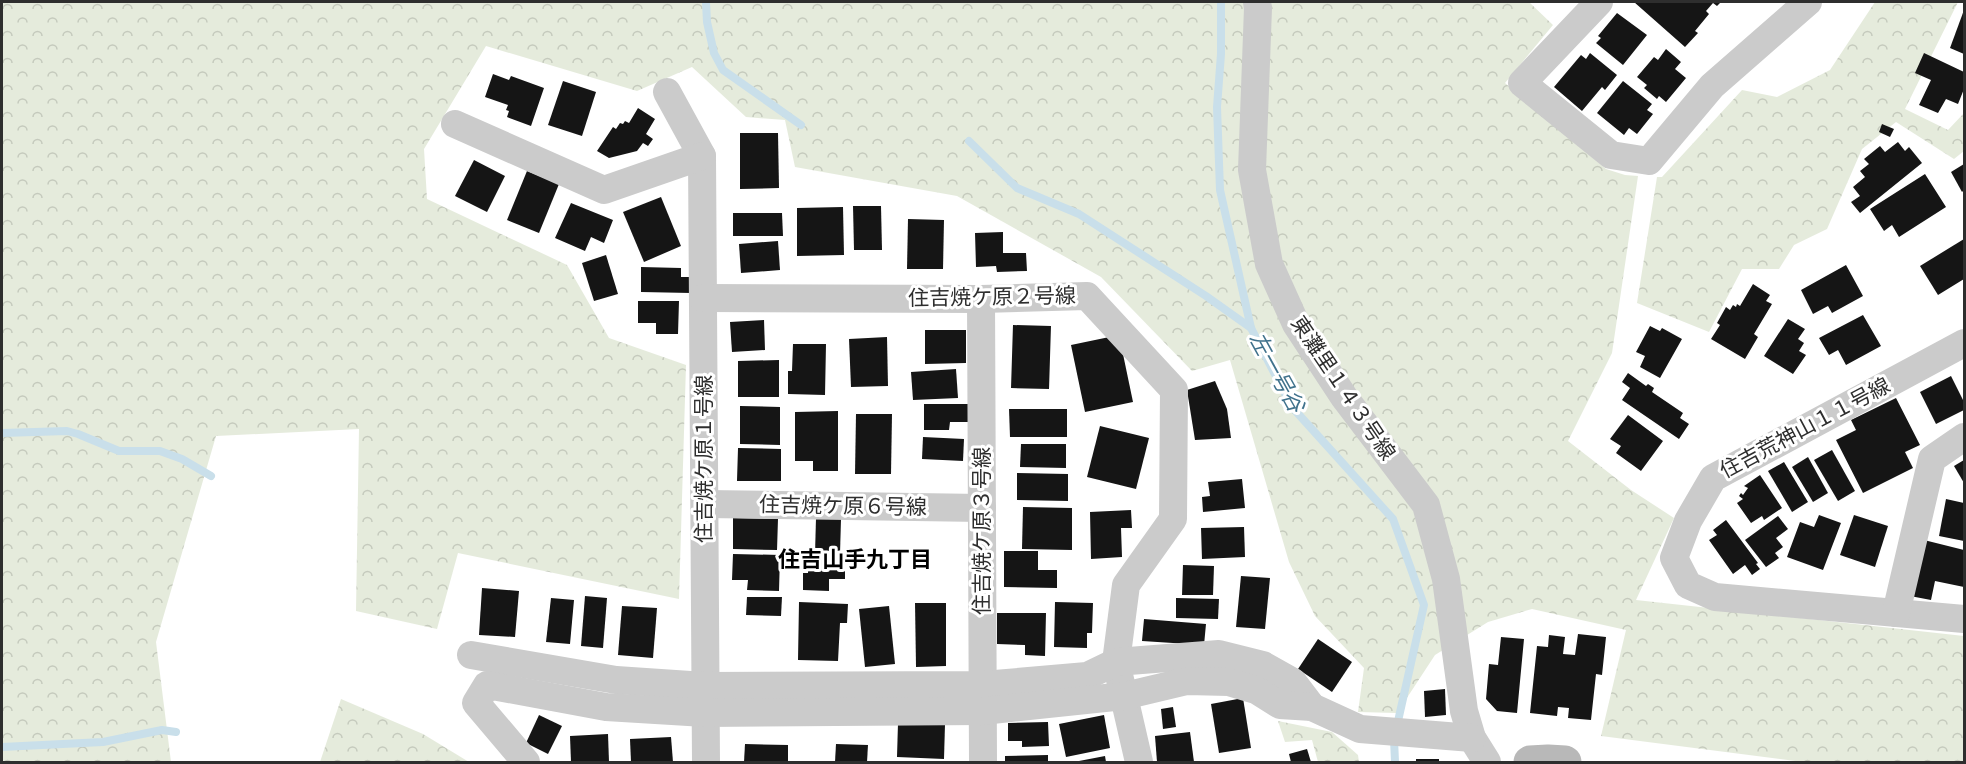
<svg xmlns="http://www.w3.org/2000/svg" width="1966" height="764" font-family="'Alegreya Sans','Noto Sans JP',sans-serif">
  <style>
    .forest { fill: url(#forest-crowns) }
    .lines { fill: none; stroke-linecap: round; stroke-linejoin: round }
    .stream { stroke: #c9dfea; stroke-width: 8 }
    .building { fill: #151515 }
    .street { stroke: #cbcbcb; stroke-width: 28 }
    .secondary { stroke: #b8b8b8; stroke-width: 33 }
    .labels { text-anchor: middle; stroke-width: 6; stroke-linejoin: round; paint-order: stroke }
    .street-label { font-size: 21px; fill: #2e2e2e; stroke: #fff }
    .water-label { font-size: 22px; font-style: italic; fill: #40728c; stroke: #fff }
    .neighbourhood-label { font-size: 22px; font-weight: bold; fill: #000; stroke: #fff }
  </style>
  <defs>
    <pattern id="forest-crowns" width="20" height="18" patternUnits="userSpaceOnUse" patternTransform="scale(1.5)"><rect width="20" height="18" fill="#e5ebdc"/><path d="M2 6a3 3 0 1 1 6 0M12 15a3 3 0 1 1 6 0" fill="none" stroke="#c5cabd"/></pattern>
  </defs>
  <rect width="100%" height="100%" fill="#fff"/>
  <g class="forest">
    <polygon points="2,2 1529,2 1553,25 1505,83 1606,169 1625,175 1638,176 1612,353 1568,441 1631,490 1674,518 1636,600 1964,636 1964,762 1803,762 1601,736 1626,630 1532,609 1488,622 1435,655 1397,713 1358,712 1364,668 1315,616 1289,562 1230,360 1192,371 1101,277 957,196 795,167 785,120 746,117 692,67 637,91 486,46 424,149 427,199 567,265 609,338 686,365 679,599 458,553 437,629 356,611 359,429 216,436 156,642 171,762 2,762"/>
    <polygon points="1875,2 1958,2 1905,109 1948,130 1964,113 1964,151 1954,159 1896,122 1862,149 1827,229 1794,245 1779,269 1742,269 1709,332 1637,303 1657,177 1662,177 1742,90 1777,97 1830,70"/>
    <polygon points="341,699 423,734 469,762 320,762"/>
    <polygon points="1278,721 1332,732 1358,755 1359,762 1318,762 1312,740 1285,742"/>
  </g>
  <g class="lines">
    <g class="stream">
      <polyline points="706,2 707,22 714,53 723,70 801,125"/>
      <polyline points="1221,2 1221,54 1217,107 1220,190 1251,328 1292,407 1393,519 1424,605 1394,739 1395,762"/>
      <polyline points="969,141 1017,188 1079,214 1206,296 1251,328"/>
      <polyline points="2,433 67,431 78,434 119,451 160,451 182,459 211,476"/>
      <polyline points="2,747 103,742 162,730 176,732"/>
    </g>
  </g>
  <g class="building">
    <polygon points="1634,2 1721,2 1717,6 1713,3 1706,11 1709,14 1695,31 1698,33 1685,47"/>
    <polygon points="1964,10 1964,54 1950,48"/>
    <polygon points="1617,13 1647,35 1623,65 1596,43 1601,38 1598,36"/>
    <polygon points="1666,49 1681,62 1675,69 1686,78 1666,102 1659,96 1657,99 1644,88 1647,85 1637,77 1654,57 1658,60"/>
    <polygon points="1590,53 1617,75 1605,90 1602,87 1582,111 1554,87 1581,55 1586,59"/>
    <polygon points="1924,53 1964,72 1964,89 1958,104 1946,99 1938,113 1919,105 1931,80 1915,73"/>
    <polygon points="493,74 509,80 511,76 544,88 531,126 507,117 509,111 506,110 508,105 485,97"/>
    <polygon points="563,81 596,92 582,136 548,125"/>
    <polygon points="1623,81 1652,104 1647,110 1653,114 1637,134 1629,128 1624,135 1597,113"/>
    <polygon points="638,108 655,119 646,134 653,139 648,146 643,143 637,151 609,158 597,151 613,127 616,129 620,123 623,124 625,121 629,123"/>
    <polygon points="1882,124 1894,129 1890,137 1879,132"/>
    <polygon points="740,133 778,133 779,188 740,189"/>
    <polygon points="1898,142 1905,151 1909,147 1922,163 1860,213 1851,202 1860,196 1853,187 1865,177 1860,171 1869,164 1864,159 1880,146 1885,152"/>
    <polygon points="474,160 505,176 487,212 455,196"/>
    <polygon points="1964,164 1964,190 1962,192 1951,172"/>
    <polygon points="527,171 559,184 539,233 507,220"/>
    <polygon points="1925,174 1946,207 1899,237 1892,225 1884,231 1870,209"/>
    <polygon points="661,197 681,246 644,262 623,212"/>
    <polygon points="571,203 613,220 604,243 591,237 585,251 555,238"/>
    <polygon points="853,206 881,206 882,250 854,250"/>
    <polygon points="843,207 844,255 797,256 797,208"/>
    <polygon points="733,213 782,213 783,236 733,236"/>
    <polygon points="908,219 944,220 943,269 907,269"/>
    <polygon points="1003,232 1003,253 1026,253 1027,271 997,272 996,266 976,267 975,233"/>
    <polygon points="1964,239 1964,279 1938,295 1920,266"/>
    <polygon points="778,241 780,270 741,273 739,244"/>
    <polygon points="606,255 618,294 594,301 582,263"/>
    <polygon points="1846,265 1863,296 1832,313 1828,306 1813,314 1801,290"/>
    <polygon points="641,267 681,268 681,277 691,277 691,293 641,292"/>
    <polygon points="1753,284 1770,295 1766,301 1772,304 1754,334 1758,337 1745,359 1711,339 1720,325 1717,323 1726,307 1730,310 1733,305 1736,307 1737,304 1740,306"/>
    <polygon points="638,301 679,301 678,334 656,334 656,323 638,323"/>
    <polygon points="1863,315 1881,346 1846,365 1838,350 1829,355 1819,338"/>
    <polygon points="1788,319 1805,329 1798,339 1804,343 1799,351 1806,355 1793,374 1764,356"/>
    <polygon points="764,320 765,350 732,352 730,322"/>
    <polygon points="1013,325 1051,326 1049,389 1011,388"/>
    <polygon points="1650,326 1660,331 1662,328 1682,339 1660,378 1640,367 1645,356 1636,352"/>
    <polygon points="925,330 966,330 966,363 925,364"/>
    <polygon points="1119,335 1133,402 1085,412 1071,345"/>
    <polygon points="887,337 888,386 851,387 849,339"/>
    <polygon points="793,344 826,344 825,395 788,394 788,371 792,371"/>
    <polygon points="779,360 779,397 738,397 738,361"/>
    <polygon points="956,369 958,398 913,400 911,372"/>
    <polygon points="1628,373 1646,386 1648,384 1654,388 1652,392 1683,413 1680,418 1689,424 1679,439 1622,400 1630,388 1622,382"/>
    <polygon points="1951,376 1964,402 1964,410 1936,424 1920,392"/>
    <polygon points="1215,381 1227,409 1231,438 1195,440 1187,390"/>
    <polygon points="1896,398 1920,445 1905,452 1913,468 1863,493 1836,440 1856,430 1851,420"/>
    <polygon points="924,404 968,404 968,422 950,422 949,430 924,430"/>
    <polygon points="740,406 780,407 780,445 740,444"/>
    <polygon points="1009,409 1067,409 1067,437 1010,437"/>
    <polygon points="838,411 838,471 813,471 813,461 795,461 795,412"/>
    <polygon points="856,414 892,414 891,474 855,474"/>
    <polygon points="1628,415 1663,441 1641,471 1616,453 1621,446 1610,439"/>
    <polygon points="1100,426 1149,438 1136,489 1087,477"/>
    <polygon points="923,437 964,439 963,461 922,459"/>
    <polygon points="1021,444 1066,444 1066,468 1020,467"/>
    <polygon points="738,448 781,449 781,481 737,481"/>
    <polygon points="1832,450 1855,491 1838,501 1814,460"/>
    <polygon points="1808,457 1828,493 1813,502 1792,467"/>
    <polygon points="1964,460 1964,483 1954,466"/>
    <polygon points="1784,462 1808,502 1792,512 1768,471"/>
    <polygon points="1017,473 1068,474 1068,501 1017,500"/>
    <polygon points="1760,475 1782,508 1764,520 1762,516 1751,523 1737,503 1743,499 1739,496 1741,493 1743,495 1748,488 1744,486"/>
    <polygon points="1242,479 1245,508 1203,512 1202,497 1210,496 1208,482"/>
    <polygon points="1946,499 1964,503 1964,541 1939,536"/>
    <polygon points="1023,507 1072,508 1072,550 1022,549"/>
    <polygon points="1131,510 1132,528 1121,528 1122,557 1091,559 1090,512"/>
    <polygon points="1819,515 1841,523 1823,570 1787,557 1800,522 1814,527"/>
    <polygon points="1854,515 1888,526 1875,567 1840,555"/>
    <polygon points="1778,516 1788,529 1776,538 1783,547 1775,553 1779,558 1766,567 1745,540"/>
    <polygon points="733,518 778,519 777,550 733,549"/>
    <polygon points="816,518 841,519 840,554 815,554"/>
    <polygon points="1726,520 1758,563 1756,564 1760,569 1752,575 1745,565 1733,574 1709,540 1717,535 1713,530"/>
    <polygon points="1244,527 1245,557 1202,559 1201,528"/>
    <polygon points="1924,540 1964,550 1964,587 1935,581 1931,600 1910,596"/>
    <polygon points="1004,551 1038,551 1038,570 1057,570 1057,588 1004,587"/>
    <polygon points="733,554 780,555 779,591 747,590 748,580 732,580"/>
    <polygon points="808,559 845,559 845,579 829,579 829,591 803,590 803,573 808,573"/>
    <polygon points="1183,565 1214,566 1213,595 1182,595"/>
    <polygon points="1241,576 1270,578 1265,629 1236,627"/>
    <polygon points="482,588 519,591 515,637 479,635"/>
    <polygon points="585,596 607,598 603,648 581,646"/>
    <polygon points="747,597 782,597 781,616 746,615"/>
    <polygon points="551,598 574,600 570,644 546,642"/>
    <polygon points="1176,598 1219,599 1218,619 1176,618"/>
    <polygon points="799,602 848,604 847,623 840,623 838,661 798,660"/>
    <polygon points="1055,602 1093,603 1092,633 1087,633 1087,648 1054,647"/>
    <polygon points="915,603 946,603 946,666 916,667"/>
    <polygon points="622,606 657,608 653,658 618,655"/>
    <polygon points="889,606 895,664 865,667 859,609"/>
    <polygon points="997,613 1046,613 1045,656 1025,655 1025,645 997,644"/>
    <polygon points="1144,619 1206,624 1204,645 1142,641"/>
    <polygon points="1578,634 1606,637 1602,675 1596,674 1591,720 1568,718 1569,708 1558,707 1557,716 1530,713 1537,646 1548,647 1549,635 1565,637 1563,654 1575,655"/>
    <polygon points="1501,637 1524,639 1517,713 1497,711 1486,699 1489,664 1498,665"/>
    <polygon points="1318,639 1352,662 1332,692 1298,669"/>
    <polygon points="1445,689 1446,715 1425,717 1424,691"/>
    <polygon points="1243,698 1251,748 1219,753 1211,704"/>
    <polygon points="1173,707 1176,727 1163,729 1161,709"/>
    <polygon points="539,715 562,726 548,754 526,743"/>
    <polygon points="1104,715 1110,748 1066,757 1059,724"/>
    <polygon points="1048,722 1049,746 1022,747 1022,741 1008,741 1008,723"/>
    <polygon points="898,723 945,724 944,759 897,757"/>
    <polygon points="1190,732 1194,762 1157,762 1155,736"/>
    <polygon points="608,734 609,762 571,762 570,736"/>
    <polygon points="671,737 673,762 631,762 630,739"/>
    <polygon points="745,744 788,745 788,762 744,762"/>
    <polygon points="836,744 868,745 867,762 835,762"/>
    <polygon points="1307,749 1311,762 1291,762 1289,754"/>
    <polygon points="1048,755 1048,762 1005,762 1005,756"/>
    <polygon points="1105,756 1106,762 1079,762 1079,761"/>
    <rect x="1416" y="759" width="23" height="3"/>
  </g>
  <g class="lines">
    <g class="street">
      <polyline points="1257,2 1258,8 1252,170 1269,264 1296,324 1344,397 1426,505 1446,579 1464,711 1472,738 1487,762"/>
      <polyline points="1599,2 1522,83 1611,155 1649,161 1712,86 1808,2"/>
      <polyline points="667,92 702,156 706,762"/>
      <polyline points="455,124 604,190 702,156"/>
      <polyline points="703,298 981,299 1087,296 1174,390 1173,519 1126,585 1116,662 1139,762"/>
      <polyline points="981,299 983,762"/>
      <polyline points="1964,343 1713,478 1688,521 1674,558 1688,585 1715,597 1964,619"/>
      <polyline points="705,504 982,508"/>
      <polyline points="1896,613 1932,459 1964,437"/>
      <polyline points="471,655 616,680 705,686 983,685 1087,676 1116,662 1219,654 1263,665 1293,682 1312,707"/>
      <polyline points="526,762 476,703 487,685 606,707 705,713 983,711 1124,696 1187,681 1229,682 1256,690 1280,705 1312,707 1360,729 1472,738"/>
    </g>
    <polyline class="secondary" points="1530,762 1548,761 1565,762"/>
  </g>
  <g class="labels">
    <g class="street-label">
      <text transform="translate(992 297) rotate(-1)" y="7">住吉焼ケ原２号線</text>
      <text transform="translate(1343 388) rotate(56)" y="7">東灘里１４３号線</text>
      <text transform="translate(1805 428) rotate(-28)" y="7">住吉荒神山１１号線</text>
      <text transform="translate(704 459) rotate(-90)" y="7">住吉焼ケ原１号線</text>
      <text transform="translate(843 506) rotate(1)" y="7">住吉焼ケ原６号線</text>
      <text transform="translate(982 531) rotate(-90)" y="7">住吉焼ケ原３号線</text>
    </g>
    <g class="water-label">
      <text transform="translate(1277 372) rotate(61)" y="8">左一号谷</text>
    </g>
    <g class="neighbourhood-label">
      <text x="855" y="567">住吉山手九丁目</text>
    </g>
  </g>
  <rect width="1966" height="764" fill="none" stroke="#2e2e2e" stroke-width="6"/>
</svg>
